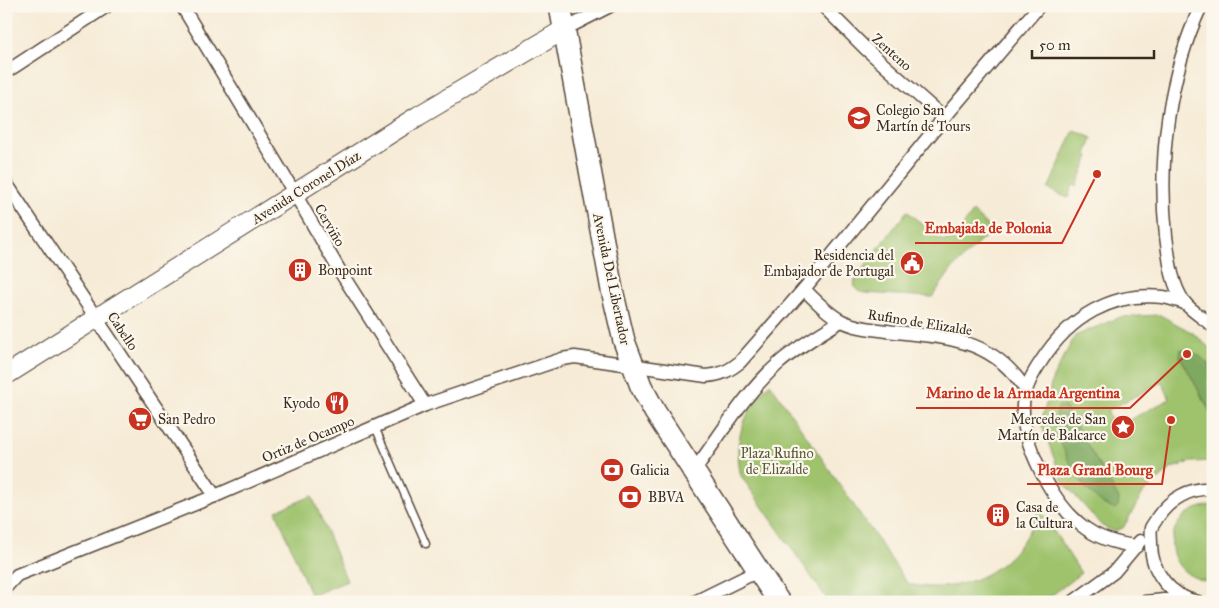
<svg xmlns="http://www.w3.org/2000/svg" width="1219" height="608" font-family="'IM FELL Great Primer',serif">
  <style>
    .green { fill: #9fc36d; stroke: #6d7646; fill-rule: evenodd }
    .forest { fill: #7fa960; stroke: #5d6a3f }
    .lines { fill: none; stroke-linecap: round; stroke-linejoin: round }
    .service-casing { stroke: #57473a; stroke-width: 9 }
    .minor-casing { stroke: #57473a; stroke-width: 15 }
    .secondary-casing { stroke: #57473a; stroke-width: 21 }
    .primary-casing { stroke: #57473a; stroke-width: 24 }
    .service { stroke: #fff; stroke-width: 6 }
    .minor { stroke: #fff; stroke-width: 12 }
    .secondary { stroke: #fff; stroke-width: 19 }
    .primary { stroke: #fff; stroke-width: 21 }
    .labels { text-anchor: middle; stroke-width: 4.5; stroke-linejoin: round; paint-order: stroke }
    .street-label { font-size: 14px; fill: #3b2a1e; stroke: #fbf7ec }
    .poi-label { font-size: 14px; fill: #3b2a1e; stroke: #fbf7ec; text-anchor: start }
    .park-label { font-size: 14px; fill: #595836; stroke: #fbf7ec }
    .leader { fill: none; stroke: #c8321e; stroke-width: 2 }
    .callout-dot { fill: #c8321e; stroke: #fbf7ec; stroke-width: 2 }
    .callout-label { font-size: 15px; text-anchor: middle; font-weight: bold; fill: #c8321e; stroke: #fbf7ec; stroke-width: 4.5; stroke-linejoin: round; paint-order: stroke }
  </style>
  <rect width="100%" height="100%" fill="#fbf7ec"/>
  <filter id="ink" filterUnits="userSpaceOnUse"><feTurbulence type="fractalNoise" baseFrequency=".02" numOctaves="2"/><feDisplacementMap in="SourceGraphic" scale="10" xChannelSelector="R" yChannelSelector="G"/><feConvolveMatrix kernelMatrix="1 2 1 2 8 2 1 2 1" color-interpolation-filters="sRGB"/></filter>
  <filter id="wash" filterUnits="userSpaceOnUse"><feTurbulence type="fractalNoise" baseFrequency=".0096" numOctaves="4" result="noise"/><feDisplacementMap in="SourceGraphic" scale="20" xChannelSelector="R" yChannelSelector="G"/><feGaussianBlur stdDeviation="1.12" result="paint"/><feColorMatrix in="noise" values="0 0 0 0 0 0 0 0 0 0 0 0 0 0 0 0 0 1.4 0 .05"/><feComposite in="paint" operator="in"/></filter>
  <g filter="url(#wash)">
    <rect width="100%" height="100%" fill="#f6ebd6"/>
    <g class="green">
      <polygon points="1074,130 1092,138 1086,154 1089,156 1077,186 1073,185 1068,198 1048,189"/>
      <polygon points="907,211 939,239 944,241 955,237 973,212 992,230 952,269 932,297 864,293 858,291 854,287 855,279"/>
      <path d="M1160,315l33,18 20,18v19l-3,-5 -30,-9 33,61v44l-22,1 -19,6 -29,25 -20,35 -9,3 -12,-5 -39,-44 -22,-59 12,-46 22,-41 45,-19zM1162,382l8,17 -55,28 -8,-16z"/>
      <path d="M770,383l138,201c60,13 111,-17 131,-76l42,65 -38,29h-214l-88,-126c-9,-38 4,-65 29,-93z"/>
      <polygon points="312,496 347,581 311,596 276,511"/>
      <path d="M1213,505v77c-55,-4 -55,-72 0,-77z"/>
    </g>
    <g class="forest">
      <path d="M1181,349c13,1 24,10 32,21v47l-33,-61z"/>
      <path d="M1059,406l6,1 54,92 -1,7 -3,3c-27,-3 -70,-77 -56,-103z"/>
    </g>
  </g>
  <g filter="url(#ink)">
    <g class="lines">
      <g class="service-casing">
        <polyline id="service" points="375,427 426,544"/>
      </g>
      <g class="minor-casing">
        <g id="minor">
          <polyline points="182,6 295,194 338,268 425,405"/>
          <polyline points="823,6 866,49 944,118"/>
          <path d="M1201,6c-33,71 -43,153 -35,230 3,23 5,47 18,66 6,8 21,17 29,24"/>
          <polyline points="565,29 610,6"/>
          <polyline points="6,72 107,6"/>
          <polyline points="6,183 215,496"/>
          <path d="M804,289c11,11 24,25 38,32 14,7 30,8 45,10 58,7 104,5 139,59"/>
          <path d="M693,472c27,-36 51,-78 85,-108 19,-17 42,-30 63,-43"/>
          <path d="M1137,546c-21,-2 -40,-8 -56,-21 -29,-23 -60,-83 -58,-120 1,-17 10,-32 19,-45 27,-42 70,-69 121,-63 7,1 15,4 22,6"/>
          <path d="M6,587l11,-12 198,-79 210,-91 137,-46 13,-2 131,19c14,-1 23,-5 34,-14l64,-73 140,-171 95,-112"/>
          <polyline points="695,602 758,571"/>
          <polyline points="1073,602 1114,572 1140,541"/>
          <polyline points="1145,602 1164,600 1188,601"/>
          <path d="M1198,602c-28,-5 -47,-31 -47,-58 0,-5 -1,-12 0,-16 1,-3 5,-7 6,-10 13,-19 33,-31 56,-29"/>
        </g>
      </g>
      <g class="secondary-casing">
        <polyline id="secondary" points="6,375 418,116 565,29"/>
      </g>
      <g class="primary-casing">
        <polyline id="primary" points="560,6 612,290 624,341 641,386 655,412 779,602"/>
      </g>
      <use href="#service" class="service"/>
      <use href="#minor" class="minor"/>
      <use href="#secondary" class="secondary"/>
      <use href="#primary" class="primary"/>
    </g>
  </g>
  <defs>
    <g id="school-disc" transform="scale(1.25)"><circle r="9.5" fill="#c8321e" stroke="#fbf7ec"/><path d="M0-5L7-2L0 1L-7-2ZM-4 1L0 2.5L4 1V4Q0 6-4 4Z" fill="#fff"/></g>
    <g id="civic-disc" transform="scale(1.25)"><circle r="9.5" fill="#c8321e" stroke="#fbf7ec"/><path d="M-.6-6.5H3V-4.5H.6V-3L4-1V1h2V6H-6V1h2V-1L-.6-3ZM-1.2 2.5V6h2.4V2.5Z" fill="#fff"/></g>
    <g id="building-disc" transform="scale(1.25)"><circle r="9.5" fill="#c8321e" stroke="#fbf7ec"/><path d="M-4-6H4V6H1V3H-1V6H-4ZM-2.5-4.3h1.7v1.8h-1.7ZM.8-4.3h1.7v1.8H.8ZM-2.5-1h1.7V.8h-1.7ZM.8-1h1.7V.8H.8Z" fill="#fff"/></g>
    <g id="restaurant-disc" transform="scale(1.25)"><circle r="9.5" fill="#c8321e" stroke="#fbf7ec"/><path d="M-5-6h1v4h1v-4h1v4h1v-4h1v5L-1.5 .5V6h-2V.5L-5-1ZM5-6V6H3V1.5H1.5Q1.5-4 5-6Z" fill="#fff"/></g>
    <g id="supermarket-disc" transform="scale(1.25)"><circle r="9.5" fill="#c8321e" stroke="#fbf7ec"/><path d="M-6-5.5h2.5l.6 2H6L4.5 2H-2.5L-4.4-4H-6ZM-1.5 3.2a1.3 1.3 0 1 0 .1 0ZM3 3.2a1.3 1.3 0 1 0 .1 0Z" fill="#fff"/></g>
    <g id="sight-disc" transform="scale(1.25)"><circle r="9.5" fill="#c8321e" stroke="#fbf7ec"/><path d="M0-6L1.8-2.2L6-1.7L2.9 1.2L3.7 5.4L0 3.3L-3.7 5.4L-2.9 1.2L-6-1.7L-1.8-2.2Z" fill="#fff"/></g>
    <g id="bank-disc" transform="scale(1.25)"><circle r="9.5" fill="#c8321e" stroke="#fbf7ec"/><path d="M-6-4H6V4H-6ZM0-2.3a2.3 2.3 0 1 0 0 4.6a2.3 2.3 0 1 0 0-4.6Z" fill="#fff"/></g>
  </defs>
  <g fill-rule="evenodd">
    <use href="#school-disc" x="859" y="118"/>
    <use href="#civic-disc" x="912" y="263"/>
    <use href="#building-disc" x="300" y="270"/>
    <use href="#restaurant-disc" x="337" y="403"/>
    <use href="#supermarket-disc" x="140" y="419"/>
    <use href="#sight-disc" x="1123" y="427"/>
    <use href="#bank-disc" x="612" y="470"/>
    <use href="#bank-disc" x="630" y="497"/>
    <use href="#building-disc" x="998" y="515"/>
  </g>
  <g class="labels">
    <g class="street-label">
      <text transform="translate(892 52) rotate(42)" y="5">Zenteno</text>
      <text transform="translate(306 187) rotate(-32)" y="5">Avenida Coronel Díaz</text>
      <text transform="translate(330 225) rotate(60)" y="5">Cerviño</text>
      <text transform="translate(612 279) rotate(78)" y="5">Avenida Del Libertador</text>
      <text transform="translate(920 322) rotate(9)" y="5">Rufino de Elizalde</text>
      <text transform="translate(123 331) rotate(56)" y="5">Cabello</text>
      <text transform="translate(308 439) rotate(-23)" y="5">Ortiz de Ocampo</text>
    </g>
    <g class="poi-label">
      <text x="876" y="115">Colegio San<tspan x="876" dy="16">Martín de Tours</tspan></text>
      <text x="894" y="260" text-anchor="end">Residencia del<tspan x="894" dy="16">Embajador de Portugal</tspan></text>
      <text x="318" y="275">Bonpoint</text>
      <text x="320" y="408" text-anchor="end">Kyodo</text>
      <text x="158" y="424">San Pedro</text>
      <text x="1106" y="424" text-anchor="end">Mercedes de San<tspan x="1106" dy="16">Martín de Balcarce</tspan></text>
      <text x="630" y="475">Galicia</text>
      <text x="648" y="502">BBVA</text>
      <text x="1016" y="512">Casa de<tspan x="1016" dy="16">la Cultura</tspan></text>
    </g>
    <g class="park-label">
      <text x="777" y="458">Plaza Rufino<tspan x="777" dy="16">de Elizalde</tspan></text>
    </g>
  </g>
  <path class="leader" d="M1097 174L1062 243H915M1187 354L1130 408H916M1171 420L1162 484H1027"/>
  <g class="callout-dot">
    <circle cx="1097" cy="174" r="5"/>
    <circle cx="1187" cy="354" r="5"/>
    <circle cx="1171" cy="420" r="5"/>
  </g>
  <g class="callout-label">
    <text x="988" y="233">Embajada de Polonia</text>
    <text x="1023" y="398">Marino de la Armada Argentina</text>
    <text x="1095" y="475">Plaza Grand Bourg</text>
  </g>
  <rect width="1219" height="608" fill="none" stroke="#fbf7ec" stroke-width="25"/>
  <path d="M1032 50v8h122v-8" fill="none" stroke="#3b2a1e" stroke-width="2.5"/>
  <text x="1039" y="50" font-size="15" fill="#3b2a1e" stroke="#fbf7ec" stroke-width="4" paint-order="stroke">50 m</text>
</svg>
